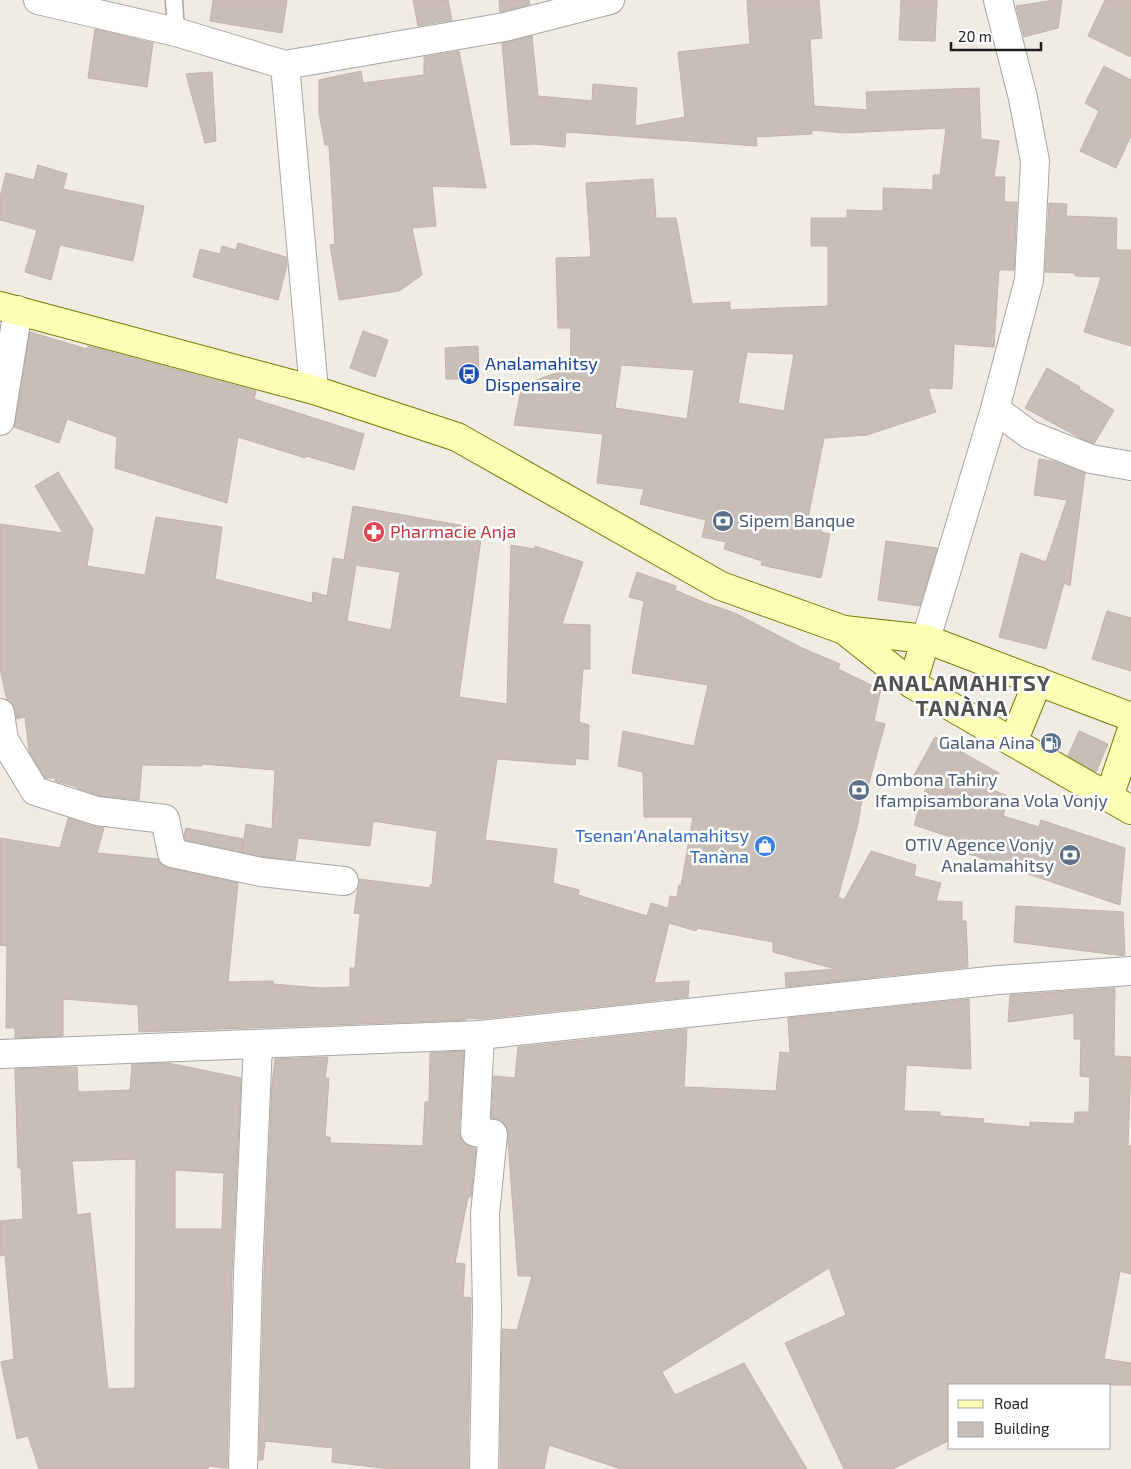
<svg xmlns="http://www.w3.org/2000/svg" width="1131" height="1469" font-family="'Exo 2',sans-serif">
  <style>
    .building { fill: #c9beb7; stroke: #c3b2a5; fill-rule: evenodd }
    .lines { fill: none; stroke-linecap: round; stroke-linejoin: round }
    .lane-casing { stroke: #a6a6a6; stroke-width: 19 }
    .street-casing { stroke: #a6a6a6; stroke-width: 30 }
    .secondary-casing { stroke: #717c00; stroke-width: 30 }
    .lane { stroke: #fff; stroke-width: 16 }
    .street { stroke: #fff; stroke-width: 28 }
    .secondary { stroke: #fcfeb4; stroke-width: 28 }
    .labels { text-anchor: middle; stroke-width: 5; stroke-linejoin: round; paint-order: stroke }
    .transit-label { font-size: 18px; fill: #164399; stroke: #fff; text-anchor: start }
    .service-label { font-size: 18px; fill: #4e5e75; stroke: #fff; text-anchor: start }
    .health-label { font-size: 18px; fill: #be3a42; stroke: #fff; text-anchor: start }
    .shop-label { font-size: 18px; fill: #366cbe; stroke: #fff; text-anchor: end }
    .district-label { font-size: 22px; font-weight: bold; letter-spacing: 1px; fill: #525252; stroke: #fff }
  </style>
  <rect width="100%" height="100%" fill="#f0ece4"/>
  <g class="building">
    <polygon points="213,0 287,0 282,33 210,21"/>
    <polygon points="413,0 448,0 452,20 418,26"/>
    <polygon points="499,0 529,0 530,5 500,12"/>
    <path d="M747,0h72l3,38 -12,1 4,67 53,4 -1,-18 113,-4 2,51 18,2 -5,36h11l-1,25h13l-3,68h-15l-5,77 -40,-3 -2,45 -24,-1 8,24 -69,23 -43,3 -17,85 15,3 -1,6 9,2 -9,44 -60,-13 1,-4 -38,-12 2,-7 -24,-5 4,-17 -66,-16 4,-15 -47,-6 6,-49 -89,-9 8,-40 48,-17 1,-40h-13l-2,-70 35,-1 -5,-74 67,-4 3,39h20l16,86 38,-2v8l98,-4v-60h-17v-28h36v-8l36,1v-23l50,2v-15h7l6,-47 -101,5 -33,-3v4l-56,3 1,9 -191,-14 -1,15 -30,-3 -24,1 -9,-102 30,-7 6,60 54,5 1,-17 44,4 -2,38 50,-9 -7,-65 72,-8zM747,352l47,2 -10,57 -46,-8zM621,365l73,5 -7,49 -72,-11z"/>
    <polygon points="901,0 937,0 935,41 899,40"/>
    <polygon points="1055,0 1062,0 1058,28 1024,37 1016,6"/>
    <polygon points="1105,0 1131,0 1131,57 1088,36"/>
    <polygon points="95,29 153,43 147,87 88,78"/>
    <polygon points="459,51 486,188 432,186 436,226 412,228 422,275 399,291 339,300 330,245 335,244 329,145 325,145 319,113 319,80 361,71 363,83 424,75 424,57"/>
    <polygon points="1104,66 1131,80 1131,136 1116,168 1080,151 1099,111 1085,103"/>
    <polygon points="212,72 216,141 205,143 186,74"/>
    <polygon points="38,165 67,174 63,189 144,206 133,261 60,245 51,280 25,272 37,230 0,220 0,197 6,173 34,180"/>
    <polygon points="1049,203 1067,204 1066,216 1117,218 1116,250 1131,250 1131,346 1084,332 1101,277 1075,276 1075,273 1045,272"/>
    <polygon points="238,243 286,257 287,265 278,300 193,277 200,249 220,254 222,246 236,250"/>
    <polygon points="363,331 388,340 375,377 350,368"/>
    <polygon points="30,332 87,349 88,346 107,351 256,391 254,399 364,434 354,470 306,456 305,458 238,437 227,503 115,468 117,437 67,419 59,443 14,427"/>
    <polygon points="478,346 479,379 446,379 445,348"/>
    <polygon points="1047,368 1080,387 1079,389 1114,410 1094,444 1080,438 1025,408"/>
    <polygon points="1039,459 1052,461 1085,473 1070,586 1064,583 1046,649 999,637 1021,553 1046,562 1067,500 1034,495"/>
    <path d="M58,472l35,57 -6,37 58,9 11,-58 66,10 -7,52 97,24 1,-11 14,4 6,-38 11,2 9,-54 123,22 -1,9 6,2 -22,158 48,7 4,-159 23,4 1,-3 48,16 -21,62 28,1v44h-7l-4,53 10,3 -1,35 -12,-2 -1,7 -78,-6 -12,81 72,9 -4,34 26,7 -1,5 69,21 4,-13 17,5 2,-12 7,1 2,-12 2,1 12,-69h-49l-1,-45 -25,-6 5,-35 71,15 14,-61 -76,-12 12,-72 -15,-4 8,-25 39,14 -1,4 28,12 32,11 67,35 38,16 -2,5 31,15 12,4 -7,33 11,3 -17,63 -4,-1 -6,38 -20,73 6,3 27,-49 45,14 -2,11 27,7 -5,18 26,1v19h4l2,46 -182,20 -1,-14 51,-4 -63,-17v-10l-76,-14 -1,3 -27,-8 -15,60 35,-2 -1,16 -209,22 -13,-1v2l-327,12 -1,-27 -75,-6v37l-48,2v-10h-9l1,-82 -7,-1v-107l60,10 8,-30 24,8 12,2 -7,25 61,6 3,5 8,4 69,15 -10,99 45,-1v3l47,4 30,-1v-19h5l5,-54 -6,-1 5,-34 71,9v-3h2l5,-54 -64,-10 -3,25 -72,-8 -3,22 -32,-3 -78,-17 -1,-5 2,-7 57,11 -1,12 4,-27 26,5 3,-59 -73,-6v2l-60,-1 -3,35 -39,-4 -23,-8v-1l-22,-6 -1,-3h-9l-16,-27 -4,-34 -8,2 -5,-15 -5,-4 -7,-31v-145l63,9 -28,-47zM356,565l44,7 -9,58 -44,-9z"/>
    <polygon points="886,541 937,548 920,606 878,600"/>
    <polygon points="1107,611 1131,618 1131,671 1092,659"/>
    <polygon points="1079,731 1108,744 1096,772 1068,756"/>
    <polygon points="935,737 999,773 990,789 1008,796 1003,816 1039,827 1041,820 1125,848 1120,905 969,854 972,844 914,825 926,787 912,779"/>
    <polygon points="1016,906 1123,912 1125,956 1014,942"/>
    <polygon points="1115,988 1114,1056 1131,1057 1128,1146 1131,1146 1131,1274 1120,1271 1104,1359 1131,1363 1131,1385 950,1385 950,1440 893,1469 844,1469 785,1343 846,1315 829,1268 662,1372 675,1395 744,1363 807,1469 621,1469 549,1445 544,1469 500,1469 502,1329 517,1330 532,1276 518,1276 507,1128 502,1121 491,1118 494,1076 515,1078 518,1047 687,1029 684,1087 776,1091 780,1052 790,1053 788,1018 969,999 971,1069 906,1065 904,1111 940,1112 940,1116 984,1119 983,1123 1030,1127 1030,1122 1074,1124 1075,1112 1089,1112 1090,1077 1080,1076 1081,1039 1074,1039 1074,1013 1008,1022 1010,995"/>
    <polygon points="464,1051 459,1132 461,1139 466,1144 476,1148 471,1197 468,1197 455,1263 465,1264 463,1297 471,1298 468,1469 390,1469 332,1462 333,1448 265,1441 263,1460 259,1460 264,1274 272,1084 275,1059 328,1057 325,1078 329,1078 325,1137 330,1137 330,1143 423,1146 425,1102 429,1102 430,1053"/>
    <path d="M168,1063l73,15 -9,195 -5,195 -18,-2 -1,3h-169l-11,-33 -11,3 -16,-77 13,-3 -9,-104 -5,1v-35l23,-2 -2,-51h-3l-3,-99 62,-2 1,25 52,-2 2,-26zM136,1159l-1,229 -27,1 -18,-176 -13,2 -5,-54zM175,1170l49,3 -2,56h-47z"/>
  </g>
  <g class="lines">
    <g class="lane-casing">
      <polyline id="lane" points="174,0 176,32"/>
    </g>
    <g class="street-casing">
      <g id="street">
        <polyline points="38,0 176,32 285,65"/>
        <polyline points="314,390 285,65 505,27 610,0"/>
        <polyline points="995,409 1030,435 1091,459 1131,466"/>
        <polyline points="0,421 18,310"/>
        <polyline points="926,639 995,409 1029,280 1035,161 1023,98 998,0"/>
        <polyline points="0,713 4,740 35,791 97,811 165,819 172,853 261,872 344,881"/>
        <polyline points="480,1035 475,1132 493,1134 485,1214 487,1309 484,1469"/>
        <polyline points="0,1054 480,1035 998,980 1131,971"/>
        <polyline points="243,1469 248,1273 258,1044"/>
      </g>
    </g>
    <g class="secondary-casing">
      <g id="secondary">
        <polyline points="0,306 314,390 457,437 721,586 844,630 926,639 1131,717"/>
        <polyline points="844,630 912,684 1131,810"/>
        <polyline points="912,684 926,639"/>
        <polyline points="1013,742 1038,681"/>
        <polyline points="1109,797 1131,732"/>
      </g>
    </g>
    <use href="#lane" class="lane"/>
    <use href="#street" class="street"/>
    <use href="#secondary" class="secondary"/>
  </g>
  <defs>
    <g id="bus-disc" transform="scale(1.125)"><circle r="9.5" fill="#1a4fb4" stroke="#fff"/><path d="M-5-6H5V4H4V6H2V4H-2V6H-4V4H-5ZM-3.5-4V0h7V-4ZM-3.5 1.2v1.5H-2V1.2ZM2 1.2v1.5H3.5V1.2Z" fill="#fff"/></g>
    <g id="bank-disc" transform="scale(1.125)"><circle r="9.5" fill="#5c6f8a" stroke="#fff"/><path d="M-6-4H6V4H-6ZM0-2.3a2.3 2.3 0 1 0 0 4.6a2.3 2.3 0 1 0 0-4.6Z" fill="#fff"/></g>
    <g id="pharmacy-disc" transform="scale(1.125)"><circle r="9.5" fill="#e0444e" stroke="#fff"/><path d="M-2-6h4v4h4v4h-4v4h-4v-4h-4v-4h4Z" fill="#fff"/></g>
    <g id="fuel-disc" transform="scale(1.125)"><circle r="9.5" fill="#5c6f8a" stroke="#fff"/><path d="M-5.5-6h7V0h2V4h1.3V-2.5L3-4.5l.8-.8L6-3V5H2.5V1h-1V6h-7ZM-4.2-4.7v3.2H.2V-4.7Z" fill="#fff"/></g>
    <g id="shop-disc" transform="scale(1.125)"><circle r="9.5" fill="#3f7fe0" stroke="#fff"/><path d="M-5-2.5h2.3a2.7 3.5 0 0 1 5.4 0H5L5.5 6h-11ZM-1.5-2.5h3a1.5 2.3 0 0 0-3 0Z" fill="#fff"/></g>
  </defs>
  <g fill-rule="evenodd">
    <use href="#bus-disc" x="469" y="374"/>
    <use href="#bank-disc" x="723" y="521"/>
    <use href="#pharmacy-disc" x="374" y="532"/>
    <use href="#fuel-disc" x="1051" y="743"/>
    <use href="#bank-disc" x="859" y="790"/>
    <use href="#shop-disc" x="765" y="846"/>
    <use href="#bank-disc" x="1070" y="855"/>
  </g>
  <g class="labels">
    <g class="transit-label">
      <text x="485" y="370">Analamahitsy<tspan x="485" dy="21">Dispensaire</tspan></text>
    </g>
    <g class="service-label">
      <text x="739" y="527">Sipem Banque</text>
      <text x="1035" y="749" text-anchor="end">Galana Aina</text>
      <text x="875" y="786">Ombona Tahiry<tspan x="875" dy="21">Ifampisamborana Vola Vonjy</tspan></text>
      <text x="1054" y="851" text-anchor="end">OTIV Agence Vonjy<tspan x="1054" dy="21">Analamahitsy</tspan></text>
    </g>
    <g class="health-label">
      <text x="390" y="538">Pharmacie Anja</text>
    </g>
    <g class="shop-label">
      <text x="749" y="842">Tsenan'Analamahitsy<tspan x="749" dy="21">Tanàna</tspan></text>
    </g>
    <g class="district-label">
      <text x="962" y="691">ANALAMAHITSY<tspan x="962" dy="25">TANÀNA</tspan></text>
    </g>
  </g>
  <rect x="948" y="1384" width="162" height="65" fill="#ffffff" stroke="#a5a5a5"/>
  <rect x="958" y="1400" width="25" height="8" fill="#fcfeb4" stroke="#a5a5a5"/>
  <text x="994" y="1409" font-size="15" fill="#1f1f1f">Road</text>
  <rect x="958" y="1422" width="25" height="15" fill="#c9beb7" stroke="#a5a5a5"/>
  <text x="994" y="1434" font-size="15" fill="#1f1f1f">Building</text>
  <path d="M951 42v8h90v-8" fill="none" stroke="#1f1f1f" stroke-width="2.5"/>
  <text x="958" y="42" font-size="15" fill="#1f1f1f" stroke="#ffffff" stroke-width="4" paint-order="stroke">20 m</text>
</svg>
